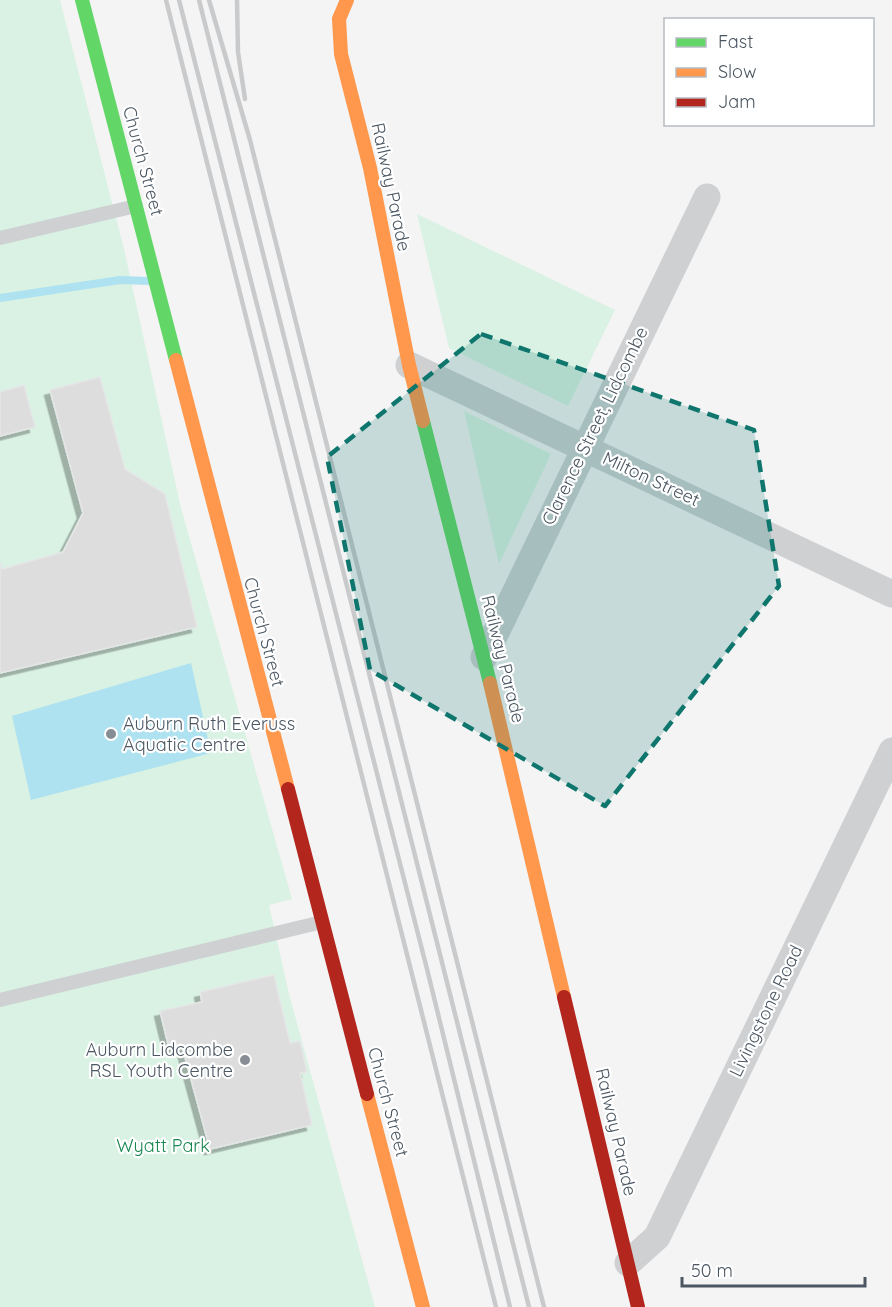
<svg xmlns="http://www.w3.org/2000/svg" width="892" height="1307" font-family="Quicksand,sans-serif">
  <style>
    .green { fill: #d9f2e3 }
    .water { fill: #aee2f0 }
    .lines { fill: none; stroke-linecap: round; stroke-linejoin: round }
    .stream { stroke: #aee2f0; stroke-width: 8 }
    .building { fill: #ddddde; stroke: #e5e6e7; stroke-width: 1.5; filter: url(#shadow) }
    .lane { stroke: #ced0d2; stroke-width: 14 }
    .street { stroke: #ced0d2; stroke-width: 27 }
    .fast { stroke: #63d668; stroke-width: 14 }
    .slow { stroke: #ff974d; stroke-width: 14 }
    .jam { stroke: #b3261e; stroke-width: 14 }
    .rail { stroke: #c9cacc; stroke-width: 4.5 }
    .marked { fill: #0f766e; fill-opacity: 0.2; stroke: #0f766e; stroke-width: 4.5; stroke-dasharray: 12 8; stroke-linejoin: round }
    .poi-dot { fill: #868d94; stroke: #fff; stroke-width: 2 }
    .labels { text-anchor: middle; stroke-width: 4.5; stroke-linejoin: round; paint-order: stroke }
    .street-label { font-size: 18px; fill: #4a5661; stroke: #fff }
    .poi-label { font-size: 18px; fill: #4a5661; stroke: #fff; text-anchor: start }
    .park-label { font-size: 18px; fill: #17864f; stroke: #fff }
  </style>
  <defs>
    <filter id="shadow"><feDropShadow dx="-5.5" dy="5.5" stdDeviation="0" flood-color="#0004"/></filter>
  </defs>
  <rect width="100%" height="100%" fill="#f4f4f4"/>
  <g class="green">
    <polygon points="0,0 60,0 124,249 181,508 292,899 269,905 289,994 375,1307 0,1307"/>
    <polygon points="417,214 615,310 568,406 449,348"/>
    <polygon points="464,411 551,454 499,564"/>
  </g>
  <polygon class="water" points="191,663 211,753 31,800 12,716"/>
  <g class="lines">
    <polyline class="stream" points="0,298 120,280 149,281"/>
  </g>
  <g class="building">
    <polygon points="100,377 125,469 165,494 197,627 0,673 0,562 2,569 63,552 83,513 50,390"/>
    <polygon points="24,385 35,427 0,436 0,392"/>
    <polygon points="274,975 290,1043 300,1041 307,1072 300,1073 312,1125 210,1149 182,1046 169,1048 160,1011 202,1002 200,992"/>
  </g>
  <g class="lines">
    <g class="lane">
      <polyline points="0,238 136,206"/>
      <polyline points="0,1000 322,922"/>
    </g>
    <g class="street">
      <polyline points="409,365 892,594"/>
      <polyline points="484,657 707,197"/>
      <polyline points="628,1263 657,1237 892,751"/>
    </g>
    <g class="fast">
      <polyline points="82,0 176,360"/>
      <polyline points="423,421 490,683"/>
    </g>
    <g class="slow">
      <polyline points="347,0 339,19 341,54 370,168 409,365 423,421"/>
      <polyline points="176,360 288,789"/>
      <polyline points="490,683 564,997"/>
      <polyline points="367,1094 423,1307"/>
    </g>
    <g class="jam">
      <polyline points="288,789 367,1094"/>
      <polyline points="564,997 638,1307"/>
    </g>
    <g class="rail">
      <polyline points="166,0 496,1307"/>
      <polyline points="179,0 427,969 510,1307"/>
      <polyline points="199,0 529,1307"/>
      <polyline points="209,0 250,140 544,1307"/>
      <polyline points="237,0 238,52 245,99"/>
    </g>
  </g>
  <path class="marked" d="M481,334l273,96 25,156 -174,220 -235,-136 -43,-213z"/>
  <g class="poi-dot">
    <circle cx="111" cy="734" r="6"/>
    <circle cx="245" cy="1060" r="6"/>
  </g>
  <g class="labels">
    <g class="street-label">
      <text transform="translate(143 161) rotate(75)" y="6">Church Street</text>
      <text transform="translate(391 187) rotate(78)" y="6">Railway Parade</text>
      <text transform="translate(595 426) rotate(-64)" y="6">Clarence Street, Lidcombe</text>
      <text transform="translate(651 479) rotate(25)" y="6">Milton Street</text>
      <text transform="translate(264 632) rotate(75)" y="6">Church Street</text>
      <text transform="translate(503 659) rotate(76)" y="6">Railway Parade</text>
      <text transform="translate(766 1011) rotate(-64)" y="6">Livingstone Road</text>
      <text transform="translate(388 1102) rotate(75)" y="6">Church Street</text>
      <text transform="translate(616 1132) rotate(77)" y="6">Railway Parade</text>
    </g>
    <g class="poi-label">
      <text x="123" y="730">Auburn Ruth Everuss<tspan x="123" dy="21">Aquatic Centre</tspan></text>
      <text x="233" y="1056" text-anchor="end">Auburn Lidcombe<tspan x="233" dy="21">RSL Youth Centre</tspan></text>
    </g>
    <g class="park-label">
      <text x="163" y="1152">Wyatt Park</text>
    </g>
  </g>
  <rect x="664" y="18" width="210" height="108" fill="#ffffff" stroke="#b7bbc0" stroke-width="1.5"/>
  <rect x="676" y="38" width="30" height="9" fill="#63d668" stroke="#b7bbc0" stroke-width="1.5"/>
  <text x="718" y="48" font-size="18" fill="#4a5661">Fast</text>
  <rect x="676" y="68" width="30" height="9" fill="#ff974d" stroke="#b7bbc0" stroke-width="1.5"/>
  <text x="718" y="78" font-size="18" fill="#4a5661">Slow</text>
  <rect x="676" y="98" width="30" height="9" fill="#b3261e" stroke="#b7bbc0" stroke-width="1.5"/>
  <text x="718" y="108" font-size="18" fill="#4a5661">Jam</text>
  <path d="M682 1277v9h183v-9" fill="none" stroke="#4a5661" stroke-width="3"/>
  <text x="691" y="1277" font-size="18" fill="#4a5661" stroke="#ffffff" stroke-width="4.5" paint-order="stroke">50 m</text>
</svg>
